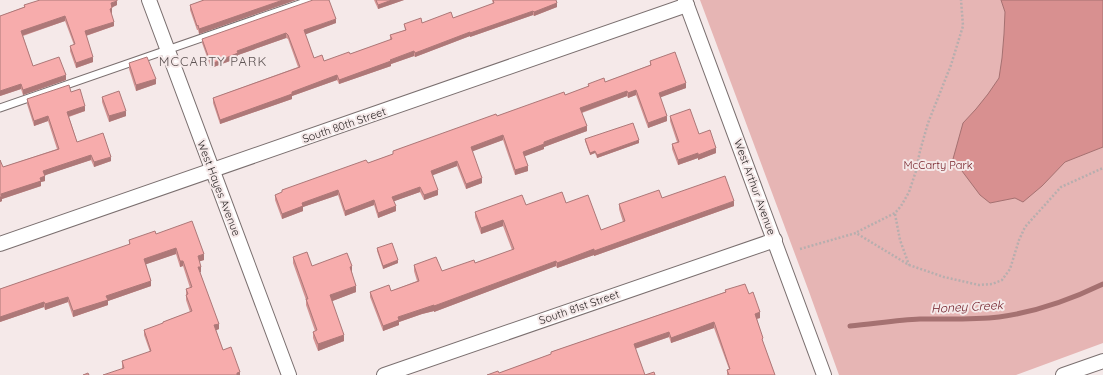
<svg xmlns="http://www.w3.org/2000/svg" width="1103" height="375" font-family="Quicksand,sans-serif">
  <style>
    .green { fill: #e6b5b4 }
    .water { fill: #d89090; stroke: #a57171 }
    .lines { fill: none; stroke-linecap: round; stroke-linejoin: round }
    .stream { stroke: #a57171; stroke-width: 5 }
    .lane-casing { stroke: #7a6f6f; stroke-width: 9 }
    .street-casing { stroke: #7a6f6f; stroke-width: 16 }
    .path { stroke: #b7aeae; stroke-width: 2.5; stroke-dasharray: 2 2; stroke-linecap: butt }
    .lane { stroke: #fff; stroke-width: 7 }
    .street { stroke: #fff; stroke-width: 14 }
    .wall { fill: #d49494 }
    .shaded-wall { fill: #ad7878 }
    .building { fill: #f7acac; stroke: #ad7878 }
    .labels { text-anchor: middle; stroke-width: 4; stroke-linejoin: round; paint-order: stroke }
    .street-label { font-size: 11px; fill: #2d2828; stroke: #f5e9e9 }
    .park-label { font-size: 11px; fill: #752028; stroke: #f5e9e9 }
    .water-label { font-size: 12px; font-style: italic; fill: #6a1520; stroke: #f5e9e9 }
    .quarter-label { font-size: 13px; letter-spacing: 1px; fill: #5c5252; stroke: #f5e9e9 }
  </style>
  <rect width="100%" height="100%" fill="#f5e9e9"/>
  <polygon class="green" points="700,0 1103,0 1103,343 1016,375 839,375 808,289"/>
  <polygon class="water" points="1001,0 1103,0 1103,147 1065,162 1042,186 1023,202 1015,198 990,203 980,195 953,159 963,123 976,109 988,94 999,78 1002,58 1004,34 1005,12"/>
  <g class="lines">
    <path class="stream" d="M850,326c23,-2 47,-6 70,-7 26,0 53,1 79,-2 37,-5 71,-17 104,-33"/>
    <g class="lane-casing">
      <polyline id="lane" points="0,108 311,0"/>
    </g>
    <g class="street-casing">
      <g id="street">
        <polyline points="149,0 289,375"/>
        <polyline points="685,0 824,375"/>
        <polyline points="0,244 687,5"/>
        <polyline points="384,375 775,240"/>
        <polyline points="1063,375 1103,361"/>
      </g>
    </g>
    <g class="path">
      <polyline points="895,214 900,240 909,265"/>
      <polyline points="857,232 895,213 901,206 909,192 916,171 920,151 928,123 951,65 963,26 961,0"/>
      <polyline points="800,249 856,233 909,265 944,277 979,285 992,284 1002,280 1010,269 1019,240 1025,227 1061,187 1103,168"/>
    </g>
    <use href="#lane" class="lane"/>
    <use href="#street" class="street"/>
  </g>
  <g class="wall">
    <polygon points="204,0 296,0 199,34 198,30 197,30 190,10 190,5"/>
    <polygon points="374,0 404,0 378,9"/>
    <polygon points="492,0 556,0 557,7 534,16 533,15 470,37 470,36 415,57 414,56 391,64 391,66 339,84 337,80 292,96 292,99 220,124 213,103 213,98 298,67 288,39 286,38 238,55 238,58 211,68 202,43 202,39 336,23 305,34 314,58 324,61 350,54 390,40 390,35 405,30 404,24 422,23 453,18 493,4"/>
    <polygon points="24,5 117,5 112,7 112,13 111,14 114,26 86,36 93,62 76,68 70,51 70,46 74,45 65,21 23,36 33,66 66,80 23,95 21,89 0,96 0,16 24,7"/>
    <polygon points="650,61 686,88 660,97 667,121 648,128 636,95 628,98 627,96 582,113 587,131 544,147 544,149 524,156 528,171 515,175 503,140 472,151 482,183 466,189 457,166 432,175 438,195 424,200 420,192 394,201 396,211 378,218 374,205 345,216 338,195 303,207 303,211 282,219 275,200 275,195 282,193 282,190 368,163 393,154 393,151 497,116 565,95 588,87 588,84 605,82 650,65"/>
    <polygon points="129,63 156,84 136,91 129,69"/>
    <polygon points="71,92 85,111 69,117 77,142 111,161 94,167 91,160 45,175 45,181 41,182 41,186 2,199 2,201 0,202 3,167 57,149 48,121 34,126 27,104 27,99"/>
    <polygon points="102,97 126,116 109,122 102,102"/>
    <polygon points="670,116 699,134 716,153 698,160 698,158 678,165 672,149 672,144 677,142 670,121"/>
    <polygon points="585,139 639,143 597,158 595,153 590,155 585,141"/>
    <polygon points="662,198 734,206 594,256 594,255 557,268 556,266 434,312 434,311 422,314 399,322 399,325 383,331 370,297 370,292 391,291 417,281 414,271 414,265 442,271 475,263 512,250 503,226 481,234 475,217 475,212 526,205 566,203 601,230 623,222 619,209 619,204"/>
    <polygon points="156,234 204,260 199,261 201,272 200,272 219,329 216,330 223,350 240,375 122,369 122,361 150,352 144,335 144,330 163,324 163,322 190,312 186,300 186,289 190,288 183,266 180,267 176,254 146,264 151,286 108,301 108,305 73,317 68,302 45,310 44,307 0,322 0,289 129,245 129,240"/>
    <polygon points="377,248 398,263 383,269 377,251"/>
    <polygon points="293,257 312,266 352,272 356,292 332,301 344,341 318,351 313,338 313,332 315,331 306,305 306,300 293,263"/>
    <polygon points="725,290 749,294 760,318 757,319 763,342 775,375 727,375 727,370 729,369 714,328 671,343 669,337 635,349 499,373 551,354 551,352 725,292"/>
  </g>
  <g class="shaded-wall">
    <polygon points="283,0 296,0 199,34 199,29"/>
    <polygon points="392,0 404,0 378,9 378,5"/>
    <polygon points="117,1 117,5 111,8 111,3"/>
    <polygon points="557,3 557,7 534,16 534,12"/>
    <polygon points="112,8 112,13 110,14 110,9"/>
    <polygon points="533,11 533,15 470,37 470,33"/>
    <polygon points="65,16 65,21 21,36 21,31"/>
    <polygon points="336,19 336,23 304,35 304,30"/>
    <polygon points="114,22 114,26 85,36 85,31"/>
    <polygon points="470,32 470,36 415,57 415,53"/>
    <polygon points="286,33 286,38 238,55 238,58 211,68 211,64 237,51"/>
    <polygon points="414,51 414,56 391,64 391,66 339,84 339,80"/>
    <polygon points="93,57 93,62 76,68 76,63"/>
    <polygon points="66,75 66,80 23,95 23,90"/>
    <polygon points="337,75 337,80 292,96 292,99 220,124 220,120 292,92"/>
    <polygon points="156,79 156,84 136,91 136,85"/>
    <polygon points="686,83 686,88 659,98 659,93"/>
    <polygon points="21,84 21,89 0,96 0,91"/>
    <polygon points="636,90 636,95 628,98 628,93"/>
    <polygon points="627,91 627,96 580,113 580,108"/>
    <polygon points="85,106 85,111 67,117 67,112"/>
    <polygon points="126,111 126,116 109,122 109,116"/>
    <polygon points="48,116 48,121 34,126 34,121"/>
    <polygon points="667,116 667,121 648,128 648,123"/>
    <polygon points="587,126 587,131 544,147 544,149 523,157 523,152 544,142"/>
    <polygon points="503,135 503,140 471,152 471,147"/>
    <polygon points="639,140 639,143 597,158 597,155"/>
    <polygon points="716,148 716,153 698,160 698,155"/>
    <polygon points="595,151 595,153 590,155 590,153"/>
    <polygon points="698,153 698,158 678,165 678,160"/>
    <polygon points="91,155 91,160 43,176 43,171"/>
    <polygon points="111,157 111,161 94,167 94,162"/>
    <polygon points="457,161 457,166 431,176 431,171"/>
    <polygon points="528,166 528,171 515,175 515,170"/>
    <polygon points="45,176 45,181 41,182 41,186 2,199 2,201 0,202 0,197 1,194"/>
    <polygon points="482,178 482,183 466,189 466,184"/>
    <polygon points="420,187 420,192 392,202 392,197"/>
    <polygon points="338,190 338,195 303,207 303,211 282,219 282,214 302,203"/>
    <polygon points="438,190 438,195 424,200 424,195"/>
    <polygon points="374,200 374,205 345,216 345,211"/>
    <polygon points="734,201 734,206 594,256 594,251"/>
    <polygon points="396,206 396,211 378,218 378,213"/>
    <polygon points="503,220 503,226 481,234 481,228"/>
    <polygon points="176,248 176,254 144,265 144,259"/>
    <polygon points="594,249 594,255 557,268 557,263"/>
    <polygon points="204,254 204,260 198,262 198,256"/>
    <polygon points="398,260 398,263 383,269 383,266"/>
    <polygon points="180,261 183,261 183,266 180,267"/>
    <polygon points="556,261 556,266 434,312 434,306"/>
    <polygon points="352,266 352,272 350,273 350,267"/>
    <polygon points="198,267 201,267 201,272 198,273"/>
    <polygon points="151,281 151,286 108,301 108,305 73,317 73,311 106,296"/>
    <polygon points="356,286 356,292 330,302 330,295"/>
    <polygon points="68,297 68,302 45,310 45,304"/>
    <polygon points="44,302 44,307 0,322 0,317"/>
    <polygon points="434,305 434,311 422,314 399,322 399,325 383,331 383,326 398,317"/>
    <polygon points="760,312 760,318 755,319 755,314"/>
    <polygon points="714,322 714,328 671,343 671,338"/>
    <polygon points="219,324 219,329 214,331 214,325"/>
    <polygon points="669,332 669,337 634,349 634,344"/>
    <polygon points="344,335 344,341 318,351 318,344"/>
    <polygon points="240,372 240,375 237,375 237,373"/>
  </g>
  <g class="building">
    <polygon points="40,0 117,0 117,1 111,3 112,8 110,9 114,22 85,31 93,57 76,63 70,46 75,44 65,16 21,31 33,66 59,57 66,75 23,90 21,84 0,91 0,16 25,7 24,5"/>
    <polygon points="204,0 283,0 199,29 198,25 197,26 190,5"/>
    <polygon points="313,0 329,0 336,19 304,30 314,58 322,55 324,61 349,52 350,54 392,39 390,35 406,30 404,24 421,18 422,23 451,12 453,18 494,3 493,0 556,0 557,3 534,12 533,11 470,33 470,32 415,53 414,51 390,60 391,61 339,80 337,75 292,92 292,94 220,120 213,98 300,67 288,35 286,33 237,51 238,53 211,64 202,39"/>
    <polygon points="376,0 392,0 378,5"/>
    <polygon points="675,52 686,83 659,93 667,116 648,123 636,90 628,93 627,91 580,108 587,126 544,142 544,144 523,152 528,166 515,170 503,135 471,147 482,178 466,184 457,161 431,171 438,190 424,195 420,187 392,197 396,206 378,213 374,200 345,211 338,190 302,203 303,206 282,214 275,195 282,192 282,190 366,160 368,163 393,154 393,151 496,114 497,116 564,92 565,95 589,86 588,84 604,78 605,82 651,65 650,61"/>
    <polygon points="147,57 156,79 136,85 129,63"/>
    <polygon points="69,85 71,92 80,89 85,106 67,112 77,142 103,133 111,157 94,162 91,155 43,171 45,176 40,178 41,181 1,194 2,197 0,197 0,160 3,167 59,149 48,116 34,121 27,99"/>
    <polygon points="119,91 126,111 109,116 102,97"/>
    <polygon points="690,109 699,134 710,130 716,148 698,155 698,153 678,160 672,144 679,142 670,116"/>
    <polygon points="633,123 639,140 597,155 595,151 590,153 585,139"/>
    <polygon points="725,176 734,201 594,251 594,249 557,263 556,261 434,306 434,305 398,317 399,320 383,326 370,292 389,285 391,291 419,281 414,265 436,257 442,271 474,260 475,263 514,249 503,220 481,228 475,212 522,195 526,205 562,192 566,203 588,195 601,230 625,221 619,204 659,190 662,198"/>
    <polygon points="192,221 204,254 198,256 201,267 198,267 219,324 214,325 223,350 231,347 240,372 237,373 237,375 103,375 124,368 122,361 151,351 144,330 163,323 163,322 192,311 186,295 188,294 186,289 192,287 183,261 180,261 176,248 144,259 151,281 106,296 108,300 73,311 68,297 45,304 44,302 0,317 0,289 130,244 129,240 155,231 156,234"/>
    <polygon points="392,243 398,260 383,266 377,248"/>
    <polygon points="307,252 312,266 347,253 352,266 350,267 356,286 330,295 344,335 318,344 313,332 317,330 306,299 308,299 293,257"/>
    <polygon points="745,284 749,294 753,292 760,312 755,314 763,338 762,339 775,375 729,375 727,370 730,369 714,322 671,338 669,332 634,344 645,375 487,375 498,371 499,373 551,354 551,352 726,292 725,290"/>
    <polygon points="654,372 655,375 645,375"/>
    <polygon points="88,373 89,375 83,375"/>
  </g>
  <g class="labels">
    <g class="street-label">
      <text transform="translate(344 125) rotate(-19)" y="4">South 80th Street</text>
      <text transform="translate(755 187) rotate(70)" y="4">West Arthur Avenue</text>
      <text transform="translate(219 188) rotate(69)" y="4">West Hayes Avenue</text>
      <text transform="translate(579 307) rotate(-19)" y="4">South 81st Street</text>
    </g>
    <g class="park-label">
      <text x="938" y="169">McCarty Park</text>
    </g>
    <g class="water-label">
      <text transform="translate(967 307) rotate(-3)" y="4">Honey Creek</text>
    </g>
    <g class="quarter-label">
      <text x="213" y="66">MCCARTY PARK</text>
    </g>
  </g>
</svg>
